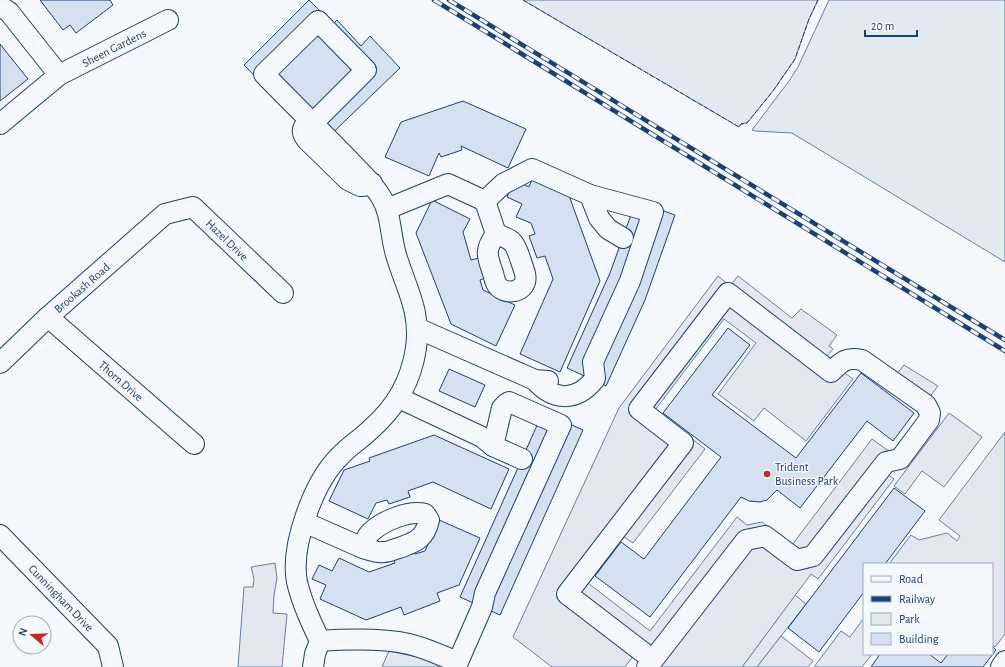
<svg xmlns="http://www.w3.org/2000/svg" width="1005" height="667" font-family="'Alegreya Sans',sans-serif">
  <style>
    .green { fill: #e3e9f0; stroke: #687fa3 }
    .parking { fill: #e3e8f0; stroke: #687fa3; fill-rule: evenodd }
    .building { fill: #d5e0f0; stroke: #1d3f73 }
    .lines { fill: none; stroke-linecap: round; stroke-linejoin: round }
    .minor-casing { stroke: #1d3f73; stroke-width: 22 }
    .minor { stroke: #f4f7fb; stroke-width: 20 }
    .rail-casing { stroke: #1d3f73; stroke-width: 4.5 }
    .rail { stroke: #f4f7fb; stroke-width: 3; stroke-dasharray: 9; stroke-linecap: butt }
    .fence { stroke: #1d3f73; stroke-width: 1; stroke-dasharray: 5 2; stroke-linecap: butt }
    .poi-dot { fill: #c62828; stroke: #f4f7fb; stroke-width: 1.5 }
    .labels { text-anchor: middle; stroke-width: 3; stroke-linejoin: round; paint-order: stroke }
    .street-label { font-size: 12px; fill: #1d3f73; stroke: #f4f7fb }
    .poi-label { font-size: 12px; fill: #1d3f73; stroke: #f4f7fb; text-anchor: start }
  </style>
  <rect width="100%" height="100%" fill="#f4f7fb"/>
  <g class="green">
    <polygon points="523,0 818,0 809,19 795,59 773,91 747,123 741,124 739,127"/>
    <polygon points="829,0 1005,0 1005,262 792,133 755,131 752,130 789,81 798,67"/>
    <polygon points="795,595 806,604 757,667 742,667"/>
  </g>
  <g class="parking">
    <path d="M718,276l12,10 8,-10 54,42 9,-9 36,26 -8,11 4,3 -7,8 4,4 9,-9 14,-3 8,1 35,25 8,-10 34,21 -10,13 5,6 -49,67 10,7 -76,100 -7,-5 -69,93h-92l-16,-12 -9,12h-73l-39,-30 106,-229zM724,319l32,24 -38,51 36,27 10,-13 42,33 47,-62 -11,-8 16,-5 63,48 -27,36 -4,2 -18,-13 -80,106 -30,-23 -15,3 -10,-8 -87,114 -62,-48 36,-46 9,6 72,-94 -50,-39z"/>
    <polygon points="949,413 982,437 944,487 922,471 905,494 894,486"/>
    <polygon points="1005,432 1005,634 995,647 992,645 992,564 889,564 911,535 919,540 947,533 957,541 960,536 939,520"/>
    <polygon points="275,563 277,578 274,595 273,613 287,614 282,667 238,667 244,587 253,587 254,579 251,567"/>
    <polygon points="864,618 864,654 872,654 862,667 814,667 841,631 850,637"/>
    <polygon points="781,636 813,661 808,667 757,667"/>
    <polygon points="389,651 422,658 442,667 382,667"/>
  </g>
  <g class="building">
    <polygon points="40,0 110,0 113,5 76,33 70,25 63,30"/>
    <polygon points="309,0 333,24 337,20 361,46 370,36 400,68 321,144 244,65"/>
    <polygon points="0,44 28,79 0,101"/>
    <polygon points="463,101 526,129 508,168 461,146 462,150 441,157 439,153 429,176 385,157 401,122"/>
    <polygon points="534,175 567,190 600,281 560,372 520,354 553,279 545,256 537,258 529,236 535,234 531,223 516,217 522,204 507,197 514,180 529,187"/>
    <polygon points="432,200 470,219 463,232 471,260 479,258 485,278 480,280 483,290 515,305 496,346 451,324 416,233"/>
    <polygon points="636,201 675,215 645,300 606,386 567,368 610,273"/>
    <polygon points="728,328 750,345 712,395 796,458 861,373 914,413 893,441 867,421 800,508 777,490 767,500 760,502 749,501 741,497 650,617 595,576 621,542 644,559 721,457 663,413"/>
    <polygon points="449,369 485,385 475,407 439,391"/>
    <polygon points="543,412 583,430 500,615 460,597"/>
    <polygon points="434,435 509,469 491,509 433,482 408,491 410,497 389,504 387,500 376,503 368,519 329,501 344,470 370,461 369,458"/>
    <polygon points="894,488 925,511 885,564 864,564 864,592 819,652 788,628"/>
    <polygon points="439,520 480,538 459,585 437,593 440,601 404,615 401,607 366,620 320,599 326,585 312,579 319,565 332,571 339,558 369,572 395,563 392,555 413,548 415,554 425,551"/>
    <polygon points="992,646 996,650 983,667 871,667 880,654 929,654 941,663 948,654 992,654"/>
  </g>
  <g class="lines">
    <g class="minor-casing">
      <g id="minor">
        <polyline points="0,6 9,12 59,75"/>
        <path d="M313,123l53,-53 -48,-49 -54,53c27,28 55,55 82,83 11,12 27,26 35,40 11,17 9,41 16,61 10,32 24,54 19,90 -5,34 -20,59 -46,82 -9,9 -21,16 -30,26 -26,25 -50,90 -43,126 5,21 14,40 23,59l-5,13 -2,13"/>
        <polyline points="0,124 59,75 168,20"/>
        <path d="M304,127c-3,5 0,9 3,13l41,40 12,6 12,-1v-2"/>
        <polyline points="590,195 599,218 608,229 623,238"/>
        <path d="M485,201l11,33c19,6 19,10 25,27 2,7 6,14 4,21 -4,12 -22,12 -28,3 -2,-3 -3,-8 -4,-12 -6,-17 -9,-23 3,-39"/>
        <path d="M387,209l61,-25 37,17 18,-17 29,-15 58,26 63,17 -23,69 -37,81 2,16 -1,2c-18,22 -41,21 -59,0"/>
        <polyline points="48,317 194,444"/>
        <polyline points="417,328 535,380 548,381"/>
        <polyline points="0,363 48,317 165,214 193,207 283,293"/>
        <polyline points="399,398 482,437 493,446 522,459"/>
        <path d="M304,522l59,26c2,-5 3,-11 7,-15 12,-12 39,-23 55,-19l4,6c-4,19 -14,22 -30,28 -5,1 -10,4 -15,4 -7,1 -15,-2 -21,-4"/>
        <polyline points="0,535 108,646 113,667"/>
        <path d="M320,641c29,-2 61,-3 89,3 17,4 33,12 49,18l24,-55 3,-14 76,-168 -52,-23 -3,2 -4,4 -9,38"/>
        <path d="M647,667l6,-7 93,-120 19,-4 32,24 16,-4 73,-94 14,-3 29,-39 1,-7 -4,-8 -64,-45c-16,-3 -20,1 -31,12l-103,-79 -89,116 44,34 -116,151 86,66"/>
        <polyline points="1001,667 1005,661"/>
      </g>
    </g>
    <use href="#minor" class="minor"/>
    <g class="rail-casing">
      <g id="rail">
        <polyline points="434,0 1005,351"/>
        <polyline points="449,0 1005,340"/>
      </g>
    </g>
    <use href="#rail" class="rail"/>
    <polyline class="fence" points="523,0 739,127 741,124 747,123 773,91 795,59 809,19 818,0"/>
  </g>
  <circle class="poi-dot" cx="767" cy="474" r="4"/>
  <g class="labels">
    <g class="street-label">
      <text transform="translate(114 48) rotate(-27)" y="4">Sheen Gardens</text>
      <text transform="translate(227 240) rotate(44)" y="4">Hazel Drive</text>
      <text transform="translate(82 288) rotate(-41)" y="4">Brookash Road</text>
      <text transform="translate(121 381) rotate(41)" y="4">Thorn Drive</text>
      <text transform="translate(61 598) rotate(46)" y="4">Cunningham Drive</text>
    </g>
    <g class="poi-label">
      <text x="775" y="471">Trident<tspan x="775" dy="14">Business Park</tspan></text>
    </g>
  </g>
  <rect x="863" y="563" width="130" height="92" fill="#f4f7fb" stroke="#9eadc5"/>
  <rect x="871" y="576" width="20" height="6" fill="#f4f7fb" stroke="#9eadc5"/>
  <text x="899" y="583" font-size="12" fill="#1d3f73">Road</text>
  <rect x="871" y="596" width="20" height="6" fill="#1d3f73" stroke="#9eadc5"/>
  <text x="899" y="603" font-size="12" fill="#1d3f73">Railway</text>
  <rect x="871" y="613" width="20" height="12" fill="#e3e9f0" stroke="#9eadc5"/>
  <text x="899" y="623" font-size="12" fill="#1d3f73">Park</text>
  <rect x="871" y="633" width="20" height="12" fill="#d5e0f0" stroke="#9eadc5"/>
  <text x="899" y="643" font-size="12" fill="#1d3f73">Building</text>
  <g transform="translate(32 635) rotate(289)"><circle r="19" fill="#f4f7fb" stroke="#9eadc5"/>
  <path d="M0-3L7 15L0 10L-7 15Z" fill="#c62828"/>
  <text y="-6" font-size="11" font-weight="bold" text-anchor="middle" fill="#1d3f73">N</text>
  </g>
  <path d="M865 30v6h52v-6" fill="none" stroke="#1d3f73" stroke-width="2"/>
  <text x="871" y="30" font-size="12" fill="#1d3f73" stroke="#f4f7fb" stroke-width="3" paint-order="stroke">20 m</text>
</svg>
